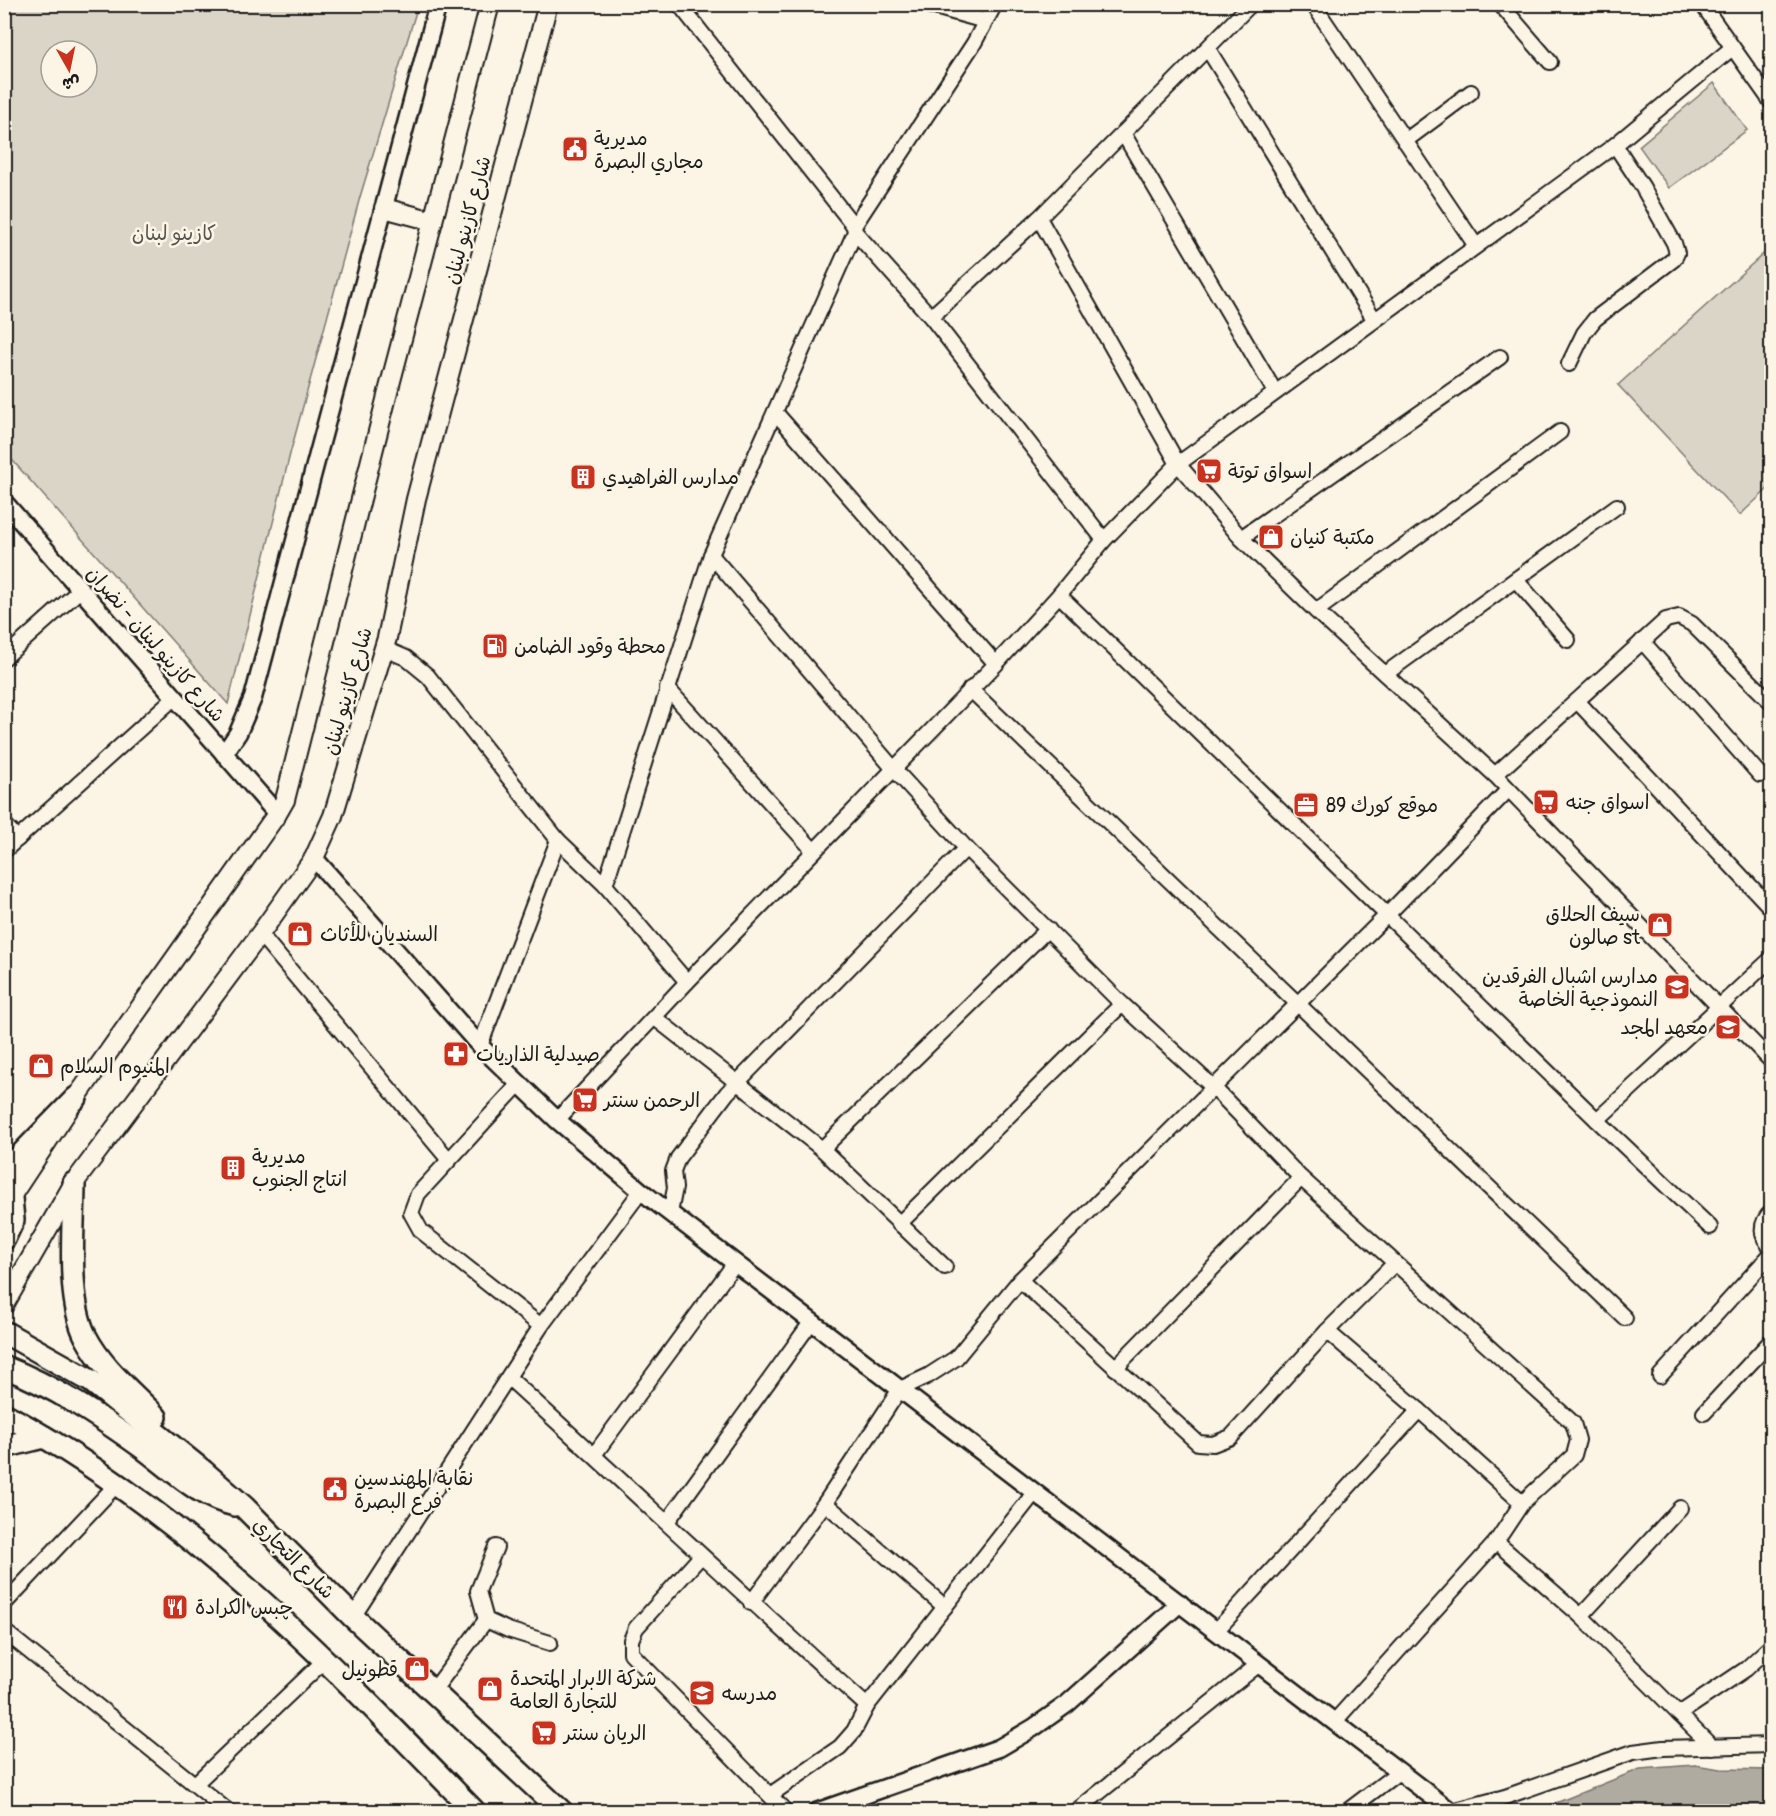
<svg xmlns="http://www.w3.org/2000/svg" width="1776" height="1816" font-family="Pangolin,'Playpen Sans Arabic',sans-serif">
  <style>
    .green { fill: #dbd5c8; stroke: #7c7872; stroke-width: 1.5; fill-rule: evenodd }
    .water { fill: #b0aba1; stroke: #75726c; stroke-width: 1.5 }
    .lines { fill: none; stroke-linecap: round; stroke-linejoin: round }
    .minor-casing { stroke: #1c1c1c; stroke-width: 18 }
    .tertiary-casing { stroke: #1c1c1c; stroke-width: 21 }
    .secondary-casing { stroke: #1c1c1c; stroke-width: 22 }
    .primary-casing { stroke: #1c1c1c; stroke-width: 26 }
    .minor { stroke: #fcf5e5; stroke-width: 14 }
    .tertiary { stroke: #fcf5e5; stroke-width: 16 }
    .secondary { stroke: #fcf5e5; stroke-width: 18 }
    .primary { stroke: #fcf5e5; stroke-width: 21 }
    .labels { text-anchor: middle; stroke-width: 5; stroke-linejoin: round; paint-order: stroke }
    .poi-label { font-size: 20px; fill: #1c1c1c; stroke: #fcf5e5; text-anchor: start }
    .street-label { font-size: 20px; fill: #1c1c1c; stroke: #fcf5e5 }
    .park-label { font-size: 20px; fill: #555450; stroke: #fcf5e5 }
  </style>
  <rect width="100%" height="100%" fill="#fcf5e5"/>
  <filter id="ink" filterUnits="userSpaceOnUse"><feTurbulence type="fractalNoise" baseFrequency=".0167" numOctaves="2"/><feDisplacementMap in="SourceGraphic" scale="12" xChannelSelector="R" yChannelSelector="G"/><feConvolveMatrix kernelMatrix="1 2 1 2 8 2 1 2 1" color-interpolation-filters="sRGB"/></filter>
  <g filter="url(#ink)">
    <g class="green">
      <path d="M4,5h414l-58,192 -70,257 -62,250 -223,-252zM51,51h36v36h-36z"/>
      <polygon points="1714,83 1747,130 1669,188 1639,146"/>
      <polygon points="1771,247 1771,486 1740,515 1618,385"/>
    </g>
    <polygon class="water" points="1695,1765 1721,1769 1771,1770 1771,1811 1536,1811 1640,1769"/>
    <g class="lines">
      <g class="minor-casing">
        <g id="minor">
          <polyline points="679,4 854,226 855,232 931,317 1104,540"/>
          <polyline points="924,4 985,21"/>
          <polyline points="1313,4 1476,246"/>
          <polyline points="1500,4 1550,62"/>
          <polyline points="1702,4 1772,103"/>
          <polyline points="1208,49 1374,319"/>
          <polyline points="1123,133 1275,392"/>
          <polyline points="1405,141 1471,92"/>
          <polyline points="1039,218 1178,464 1241,538 1316,611 1495,775 1772,1062"/>
          <polyline points="854,226 974,43 995,4"/>
          <polyline points="931,317 1039,218 1251,4"/>
          <polyline points="1569,364 1584,333 1595,319 1674,259 1677,253 1674,243 1642,186 1615,145"/>
          <polyline points="775,412 996,664"/>
          <polyline points="1241,538 1500,357"/>
          <polyline points="711,555 893,768 966,848 1122,1004 1214,1088 1301,1178 1573,1423 1578,1440 1574,1455 1522,1503 1496,1542 1335,1721"/>
          <polyline points="1516,580 1568,640"/>
          <polyline points="1059,595 1597,1120 1710,1227"/>
          <polyline points="1316,611 1560,432"/>
          <polyline points="1642,641 1760,775"/>
          <polyline points="383,648 406,658 428,676 558,840 605,885 687,982"/>
          <polyline points="4,658 80,590"/>
          <polyline points="1385,674 1617,506"/>
          <polyline points="667,688 814,851"/>
          <polyline points="970,689 1625,1318"/>
          <polyline points="1577,701 1772,909"/>
          <polyline points="1495,775 1666,620 1679,617 1692,624 1772,703"/>
          <polyline points="4,824 18,839"/>
          <polyline points="4,851 175,697"/>
          <polyline points="605,885 711,555 855,232"/>
          <polyline points="260,934 449,1160"/>
          <polyline points="655,1018 822,1149 945,1267"/>
          <polyline points="480,1046 558,840"/>
          <polyline points="520,1083 418,1194 411,1213 421,1231 541,1326"/>
          <polyline points="557,1120 687,982 996,664 1059,595 1104,540 1178,464 1615,145 1732,48"/>
          <polyline points="1597,1120 1772,958"/>
          <polyline points="822,1149 1048,929"/>
          <path d="M1772,1211c-13,12 -12,26 0,37"/>
          <polyline points="670,1213 675,1188 673,1171 678,1158 727,1093 966,848"/>
          <polyline points="899,1224 1122,1004"/>
          <polyline points="1020,1280 1198,1443 1213,1444 1231,1437 1327,1331 1394,1264"/>
          <polyline points="1327,1331 1419,1410 1522,1503"/>
          <polyline points="1115,1368 1301,1178"/>
          <polyline points="1660,1376 1772,1253"/>
          <path d="M509,1378c120,109 237,220 358,328"/>
          <polyline points="1704,1413 1772,1340"/>
          <polyline points="594,1455 735,1263"/>
          <polyline points="825,1503 945,1607"/>
          <polyline points="667,1522 812,1321"/>
          <polyline points="1496,1542 1581,1616 1712,1747"/>
          <polyline points="496,1547 478,1591 486,1620 508,1630 550,1643"/>
          <polyline points="701,1556 636,1628 631,1640 631,1653 786,1812"/>
          <polyline points="751,1603 825,1503 900,1389 928,1376 956,1358 1020,1280 1387,915 1508,790"/>
          <polyline points="4,1604 117,1484"/>
          <polyline points="1581,1616 1680,1508"/>
          <polyline points="353,1617 541,1326 641,1191"/>
          <polyline points="4,1631 229,1812"/>
          <polyline points="1216,1631 1419,1410"/>
          <polyline points="433,1691 486,1620"/>
          <polyline points="1679,1714 1746,1669 1772,1645"/>
          <polyline points="195,1784 326,1659"/>
          <polyline points="770,1795 840,1747 854,1731 867,1706 1035,1492"/>
          <polyline points="1452,1811 1505,1797 1633,1752 1663,1748 1772,1745"/>
          <polyline points="1075,1812 1259,1664"/>
          <polyline points="1346,1812 1400,1771"/>
        </g>
      </g>
      <g class="tertiary-casing">
        <g id="tertiary">
          <polyline points="4,502 277,814"/>
          <polyline points="224,754 238,733 253,698 438,4"/>
          <polyline points="314,858 480,1046 557,1120 641,1191 1452,1812"/>
          <polyline points="816,1812 999,1748 1033,1728 1067,1704 1180,1603"/>
        </g>
      </g>
      <g class="secondary-casing">
        <g id="secondary">
          <polyline points="384,208 433,221"/>
          <polyline points="4,1207 76,1098 277,814 285,800 387,396 490,4"/>
          <polyline points="4,1305 74,1183 260,934 314,858 333,816 387,638 416,499 548,4"/>
        </g>
      </g>
      <g class="primary-casing">
        <g id="primary">
          <polyline points="4,1172 76,1098"/>
          <path d="M74,1183c0,43 -8,116 12,154 16,31 46,55 70,80"/>
          <polyline points="4,1239 13,1220 11,1198"/>
          <polyline points="4,1332 91,1381 203,1471 244,1507 353,1617 562,1812"/>
          <path d="M4,1367c50,19 96,50 139,81 29,21 55,49 92,57"/>
          <path d="M4,1414c184,99 327,250 471,398"/>
          <polyline points="4,1447 44,1437"/>
        </g>
      </g>
      <use href="#minor" class="minor"/>
      <use href="#tertiary" class="tertiary"/>
      <use href="#secondary" class="secondary"/>
      <use href="#primary" class="primary"/>
    </g>
  </g>
  <defs>
    <g id="civic-square" transform="scale(1.35)"><rect x="-9" y="-9" width="18" height="18" rx="4" fill="#c8321e" stroke="#fcf5e5"/><path d="M-.6-6.5H3V-4.5H.6V-3L4-1V1h2V6H-6V1h2V-1L-.6-3ZM-1.2 2.5V6h2.4V2.5Z" fill="#fff"/></g>
    <g id="supermarket-square" transform="scale(1.35)"><rect x="-9" y="-9" width="18" height="18" rx="4" fill="#c8321e" stroke="#fcf5e5"/><path d="M-6-5.5h2.5l.6 2H6L4.5 2H-2.5L-4.4-4H-6ZM-1.5 3.2a1.3 1.3 0 1 0 .1 0ZM3 3.2a1.3 1.3 0 1 0 .1 0Z" fill="#fff"/></g>
    <g id="building-square" transform="scale(1.35)"><rect x="-9" y="-9" width="18" height="18" rx="4" fill="#c8321e" stroke="#fcf5e5"/><path d="M-4-6H4V6H1V3H-1V6H-4ZM-2.5-4.3h1.7v1.8h-1.7ZM.8-4.3h1.7v1.8H.8ZM-2.5-1h1.7V.8h-1.7ZM.8-1h1.7V.8H.8Z" fill="#fff"/></g>
    <g id="shop-square" transform="scale(1.35)"><rect x="-9" y="-9" width="18" height="18" rx="4" fill="#c8321e" stroke="#fcf5e5"/><path d="M-5-2.5h2.3a2.7 3.5 0 0 1 5.4 0H5L5.5 6h-11ZM-1.5-2.5h3a1.5 2.3 0 0 0-3 0Z" fill="#fff"/></g>
    <g id="fuel-square" transform="scale(1.35)"><rect x="-9" y="-9" width="18" height="18" rx="4" fill="#c8321e" stroke="#fcf5e5"/><path d="M-5.5-6h7V0h2V4h1.3V-2.5L3-4.5l.8-.8L6-3V5H2.5V1h-1V6h-7ZM-4.2-4.7v3.2H.2V-4.7Z" fill="#fff"/></g>
    <g id="office-square" transform="scale(1.35)"><rect x="-9" y="-9" width="18" height="18" rx="4" fill="#c8321e" stroke="#fcf5e5"/><path d="M-6-3h4V-5.5h4V-3h4V5H-6ZM-1-4.5V-3h2v-1.5ZM-6 0V1H6V0Z" fill="#fff"/></g>
    <g id="school-square" transform="scale(1.35)"><rect x="-9" y="-9" width="18" height="18" rx="4" fill="#c8321e" stroke="#fcf5e5"/><path d="M0-5L7-2L0 1L-7-2ZM-4 1L0 2.5L4 1V4Q0 6-4 4Z" fill="#fff"/></g>
    <g id="pharmacy-square" transform="scale(1.35)"><rect x="-9" y="-9" width="18" height="18" rx="4" fill="#c8321e" stroke="#fcf5e5"/><path d="M-2-6h4v4h4v4h-4v4h-4v-4h-4v-4h4Z" fill="#fff"/></g>
    <g id="restaurant-square" transform="scale(1.35)"><rect x="-9" y="-9" width="18" height="18" rx="4" fill="#c8321e" stroke="#fcf5e5"/><path d="M-5-6h1v4h1v-4h1v4h1v-4h1v5L-1.5 .5V6h-2V.5L-5-1ZM5-6V6H3V1.5H1.5Q1.5-4 5-6Z" fill="#fff"/></g>
  </defs>
  <g fill-rule="evenodd">
    <use href="#civic-square" x="575" y="149"/>
    <use href="#supermarket-square" x="1209" y="471"/>
    <use href="#building-square" x="583" y="477"/>
    <use href="#shop-square" x="1271" y="537"/>
    <use href="#fuel-square" x="495" y="646"/>
    <use href="#supermarket-square" x="1546" y="802"/>
    <use href="#office-square" x="1306" y="805"/>
    <use href="#shop-square" x="1660" y="925"/>
    <use href="#shop-square" x="300" y="934"/>
    <use href="#school-square" x="1677" y="987"/>
    <use href="#school-square" x="1728" y="1027"/>
    <use href="#pharmacy-square" x="456" y="1054"/>
    <use href="#shop-square" x="41" y="1066"/>
    <use href="#supermarket-square" x="585" y="1100"/>
    <use href="#building-square" x="233" y="1168"/>
    <use href="#civic-square" x="335" y="1489"/>
    <use href="#restaurant-square" x="175" y="1607"/>
    <use href="#shop-square" x="417" y="1669"/>
    <use href="#shop-square" x="490" y="1689"/>
    <use href="#school-square" x="702" y="1693"/>
    <use href="#supermarket-square" x="544" y="1733"/>
  </g>
  <g class="labels">
    <g class="poi-label">
      <text x="594" y="145">مديرية<tspan x="594" dy="23">مجاري البصرة</tspan></text>
      <text x="1228" y="478">اسواق توتة</text>
      <text x="602" y="484">مدارس الفراهيدي</text>
      <text x="1290" y="544">مكتبة كنيان</text>
      <text x="514" y="653">محطة وقود الضامن</text>
      <text x="1566" y="809">اسواق جنه</text>
      <text x="1326" y="812">موقع كورك 89</text>
      <text x="1640" y="921" text-anchor="end">سيف الحلاق<tspan x="1640" dy="23">صالون st</tspan></text>
      <text x="320" y="941">السنديان للأثاث</text>
      <text x="1658" y="983" text-anchor="end">مدارس اشبال الفرقدين<tspan x="1658" dy="23">النموذجية الخاصة</tspan></text>
      <text x="1708" y="1034" text-anchor="end">معهد المجد</text>
      <text x="476" y="1061">صيدلية الذاريات</text>
      <text x="60" y="1073">المنيوم السلام</text>
      <text x="604" y="1107">الرحمن سنتر</text>
      <text x="252" y="1163">مديرية<tspan x="252" dy="23">انتاج الجنوب</tspan></text>
      <text x="354" y="1485">نقابة المهندسين<tspan x="354" dy="23">فرع البصرة</tspan></text>
      <text x="195" y="1614">چبس الكرادة</text>
      <text x="398" y="1676" text-anchor="end">قطونيل</text>
      <text x="510" y="1685">شركة الابرار المتحدة<tspan x="510" dy="23">للتجارة العامة</tspan></text>
      <text x="722" y="1700">مدرسه</text>
      <text x="564" y="1740">الريان سنتر</text>
    </g>
    <g class="street-label">
      <text transform="translate(467 220) rotate(-75)" y="7">شارع كازينو لبنان</text>
      <text transform="translate(156 644) rotate(49)" y="7">شارع كازينو لبنان - نضران</text>
      <text transform="translate(347 691) rotate(-74)" y="7">شارع كازينو لبنان</text>
      <text transform="translate(294 1558) rotate(45)" y="7">شارع التجاري</text>
    </g>
    <g class="park-label">
      <text x="174" y="240">كازينو لبنان</text>
    </g>
  </g>
  <rect width="1776" height="1816" fill="none" stroke="#fcf5e5" stroke-width="24"/>
  <rect x="12" y="12" width="1752" height="1792" fill="none" stroke="#1c1c1c" stroke-width="2" filter="url(#ink)"/>
  <g transform="translate(69 69) rotate(171)"><circle r="28" fill="#fcf5e5" stroke="#a29e95" stroke-width="1.5"/>
  <path d="M0-4.5L10 22L0 15L-10 22Z" fill="#c8321e"/>
  <text y="-9" font-size="16" font-weight="bold" text-anchor="middle" fill="#1c1c1c">ش</text>
  </g>
</svg>
